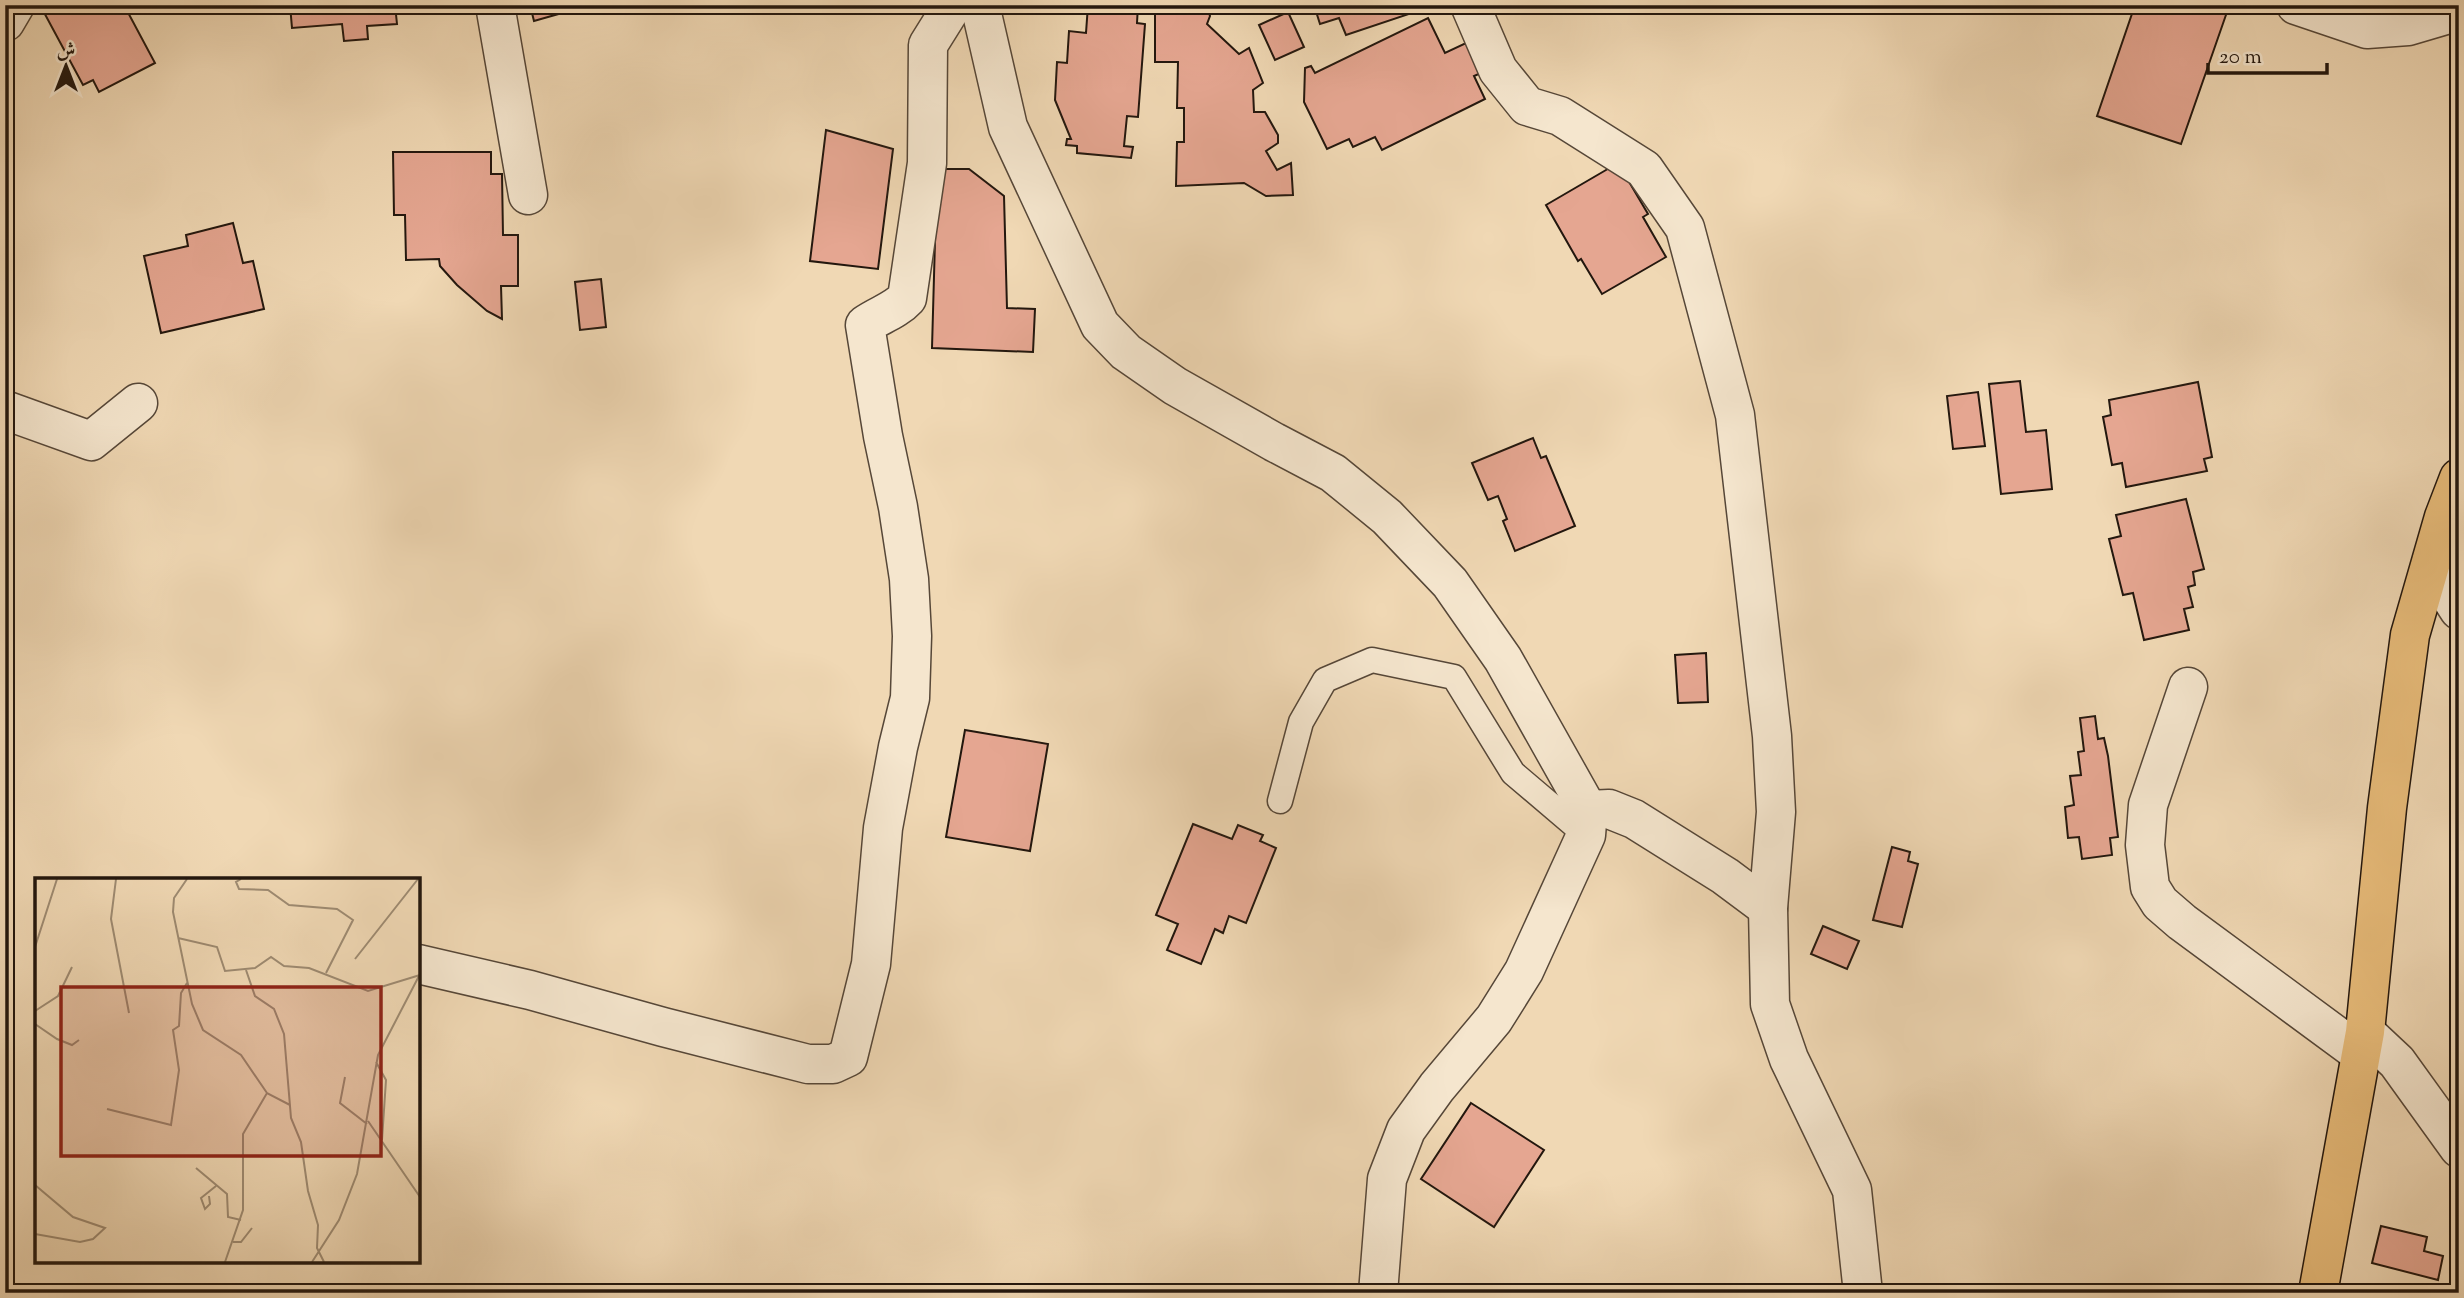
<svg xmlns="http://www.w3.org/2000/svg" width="2464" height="1298" font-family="'Sorts Mill Goudy',Amiri,serif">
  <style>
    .building { fill: #e5a691; stroke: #23170e; stroke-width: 2 }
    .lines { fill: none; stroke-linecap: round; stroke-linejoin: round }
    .lane-casing { stroke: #564738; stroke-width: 27 }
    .street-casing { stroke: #564738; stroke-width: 41 }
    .primary-casing { stroke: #23170e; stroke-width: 41 }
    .lane { stroke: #f5e6ce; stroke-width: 24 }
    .street { stroke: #f5e6ce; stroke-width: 38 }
    .primary { stroke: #e8bc7a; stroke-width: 38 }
    .inset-road { fill: none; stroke: #9e8b72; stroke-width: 2 }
    .view { fill: #8f2418; fill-opacity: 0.15; stroke: #8f2418; stroke-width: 3.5 }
    .inset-edge { fill: none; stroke: #23170e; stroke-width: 3.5 }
  </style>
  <rect width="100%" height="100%" fill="#f0d8b4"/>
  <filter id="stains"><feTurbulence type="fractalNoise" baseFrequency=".00286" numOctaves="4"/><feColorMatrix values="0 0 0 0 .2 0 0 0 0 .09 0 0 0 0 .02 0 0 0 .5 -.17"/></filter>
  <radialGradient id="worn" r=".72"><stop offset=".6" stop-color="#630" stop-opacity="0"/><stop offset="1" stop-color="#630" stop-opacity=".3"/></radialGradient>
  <g class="building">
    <polygon points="40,5 124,5 155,63 99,92 93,80 83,85"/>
    <polygon points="290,5 395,5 397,24 367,26 368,39 344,41 342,24 292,28"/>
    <polygon points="530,5 582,5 583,7 534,21"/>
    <polygon points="1055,5 1080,5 1080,13 1055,11"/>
    <polygon points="1088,5 1138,5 1137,23 1145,24 1138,117 1127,116 1124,146 1133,147 1131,158 1077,153 1077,146 1066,145 1067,139 1071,139 1055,100 1057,62 1067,63 1069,31 1086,33"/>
    <polygon points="1155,5 1206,5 1210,16 1207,24 1239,54 1249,48 1263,83 1253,90 1254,112 1265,112 1278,135 1278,143 1266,151 1277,170 1291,163 1293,195 1266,196 1244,183 1176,186 1177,142 1184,142 1184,108 1177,108 1178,62 1155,62"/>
    <polygon points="1314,5 1409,5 1412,13 1346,35 1339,18 1320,24"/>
    <polygon points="2135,5 2206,5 2227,12 2181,144 2097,116"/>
    <polygon points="1288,12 1304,47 1275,60 1259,25"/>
    <polygon points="1428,18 1445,53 1466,43 1481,73 1474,76 1485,99 1382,150 1375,137 1353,147 1349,139 1327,149 1304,102 1305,68 1311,66 1315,73"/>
    <polygon points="826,130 893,149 878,269 810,261"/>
    <polygon points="393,152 491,152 491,174 502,174 503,235 518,235 518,286 501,286 502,319 487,311 457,285 440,266 439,259 406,260 405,215 394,215"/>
    <polygon points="1618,163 1648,214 1643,217 1666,257 1602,294 1581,259 1578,261 1546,205"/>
    <polygon points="937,169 969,169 1004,196 1007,308 1035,309 1033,352 932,348"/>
    <polygon points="233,223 243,263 253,261 264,309 161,333 144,256 188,246 186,235"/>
    <polygon points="601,279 606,327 580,330 575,282"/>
    <polygon points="2020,381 2026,432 2046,430 2052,489 2001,494 1989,384"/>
    <polygon points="2198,382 2212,457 2204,459 2207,471 2126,487 2122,463 2112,465 2103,417 2111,415 2109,400"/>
    <polygon points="1978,392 1985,446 1953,449 1947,396"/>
    <polygon points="1533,438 1541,458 1546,456 1575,526 1515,551 1503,521 1507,519 1498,496 1488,500 1472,463"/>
    <polygon points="2186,499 2204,569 2193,572 2195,585 2188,587 2193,607 2184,609 2189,630 2144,640 2133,593 2123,595 2109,539 2121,536 2116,515"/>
    <polygon points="1706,653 1708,702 1678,703 1675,655"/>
    <polygon points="2095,716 2098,739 2104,738 2108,756 2118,837 2110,838 2112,855 2082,859 2079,837 2068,838 2065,807 2074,805 2070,776 2081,775 2078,752 2084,751 2080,718"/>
    <polygon points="965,730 1048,744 1030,851 946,837"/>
    <polygon points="1193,824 1232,839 1238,825 1263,835 1260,841 1276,848 1246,923 1229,916 1223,933 1215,929 1201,964 1167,950 1178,924 1156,915"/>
    <polygon points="1892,847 1910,852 1908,861 1918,864 1902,927 1873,920"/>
    <polygon points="1823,926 1859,941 1847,969 1811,954"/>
    <polygon points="1471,1103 1544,1150 1494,1227 1421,1179"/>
    <polygon points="2381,1226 2427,1237 2424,1251 2443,1256 2438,1280 2372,1263"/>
  </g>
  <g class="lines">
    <g class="lane-casing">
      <polyline id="lane" points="1280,801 1301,722 1325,680 1372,660 1454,677 1513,773 1586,835"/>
    </g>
    <g class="street-casing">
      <g id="street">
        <polyline points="495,5 528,195"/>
        <polyline points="980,5 1008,127 1100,325 1126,352 1175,386 1274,442 1333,473 1387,517 1450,583 1503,659 1588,810"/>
        <polyline points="1470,5 1498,70 1527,106 1560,116 1644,169 1685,228 1735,415 1772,736 1776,812 1768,908 1770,1004 1789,1059 1852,1190 1863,1293"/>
        <polyline points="2296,5 2367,29 2408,26 2459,11"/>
        <polyline points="5,22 15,5"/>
        <polyline points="5,410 91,441 138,403"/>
        <polyline points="2428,576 2446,590 2459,610"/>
        <polyline points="2188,687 2148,805 2145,845 2150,887 2160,903 2182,922 2361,1054"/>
        <path d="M418,964l112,26 133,37 145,37h25l15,-7 23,-93 12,-136 15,-81 12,-49 2,-62 -3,-57 -11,-72 -15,-71 -18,-111c14,-10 30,-14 42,-27l20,-135 1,-118 25,-40"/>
        <polyline points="2365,1032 2397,1062 2459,1148"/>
        <polyline points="1378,1293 1387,1179 1406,1130 1437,1087 1494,1019 1524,971 1586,835 1588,810 1609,809 1634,819 1725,876 1768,908"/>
      </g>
    </g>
    <g class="primary-casing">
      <polyline id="primary" points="2318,1293 2365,1032 2387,808 2410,635 2444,517 2459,478"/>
    </g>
    <use href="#lane" class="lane"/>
    <use href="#street" class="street"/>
    <use href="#primary" class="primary"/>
  </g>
  <g transform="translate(35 878)">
    <rect width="385" height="385" fill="#f0d8b4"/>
    <path class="inset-road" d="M81,1l-5,40 18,94M152,1l-13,19 -1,14 19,92 11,26 38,25 26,38M206,1l-5,3 3,7 29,1 21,15 48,4 16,11 -27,53M143,60l39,9 8,24 30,-3 16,-11 13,9 25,2 59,23 52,-16M0,69l22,-68M320,81l63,-80M211,92l9,26 19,13 10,25 7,84 10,24 7,49 10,34 -1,23 7,14M0,133l23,-15 14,-29M0,146l22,15 15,6 7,-5M341,184l10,18 -4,60M310,199l-5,26 27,21M72,231l64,16 8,-55 -6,-40 6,-4 2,-33 6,-10M333,243l52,76M161,290l31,26 1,23 13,3M0,307l38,32 32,11 -12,11 -13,3 -45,-8M174,318l1,8 -5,5 -4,-11 15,-12M198,364h8l11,-14M190,384l18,-52v-76l24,-41 23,12M277,384l27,-42 18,-46 21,-119 42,-81"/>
    <path class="view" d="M26,109h320v169h-320z"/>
    <rect width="385" height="385" class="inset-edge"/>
  </g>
  <rect width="2464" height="1298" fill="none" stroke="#f0d8b4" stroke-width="28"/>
  <rect x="7" y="7" width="2450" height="1284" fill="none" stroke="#23170e" stroke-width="3.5"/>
  <rect x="14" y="14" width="2436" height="1270" fill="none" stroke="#23170e" stroke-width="2"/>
  <g transform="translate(66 66)" stroke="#f5e6ce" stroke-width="5" paint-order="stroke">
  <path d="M0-5L12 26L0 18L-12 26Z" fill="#23170e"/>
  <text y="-10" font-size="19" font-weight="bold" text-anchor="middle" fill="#23170e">ش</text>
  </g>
  <path d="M2208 63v10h119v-10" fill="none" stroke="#23170e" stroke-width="3.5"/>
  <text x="2219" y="63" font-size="21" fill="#23170e" stroke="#f5e6ce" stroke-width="5" paint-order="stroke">20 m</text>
  <rect width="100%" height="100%" filter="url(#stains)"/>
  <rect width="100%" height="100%" fill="url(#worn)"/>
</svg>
